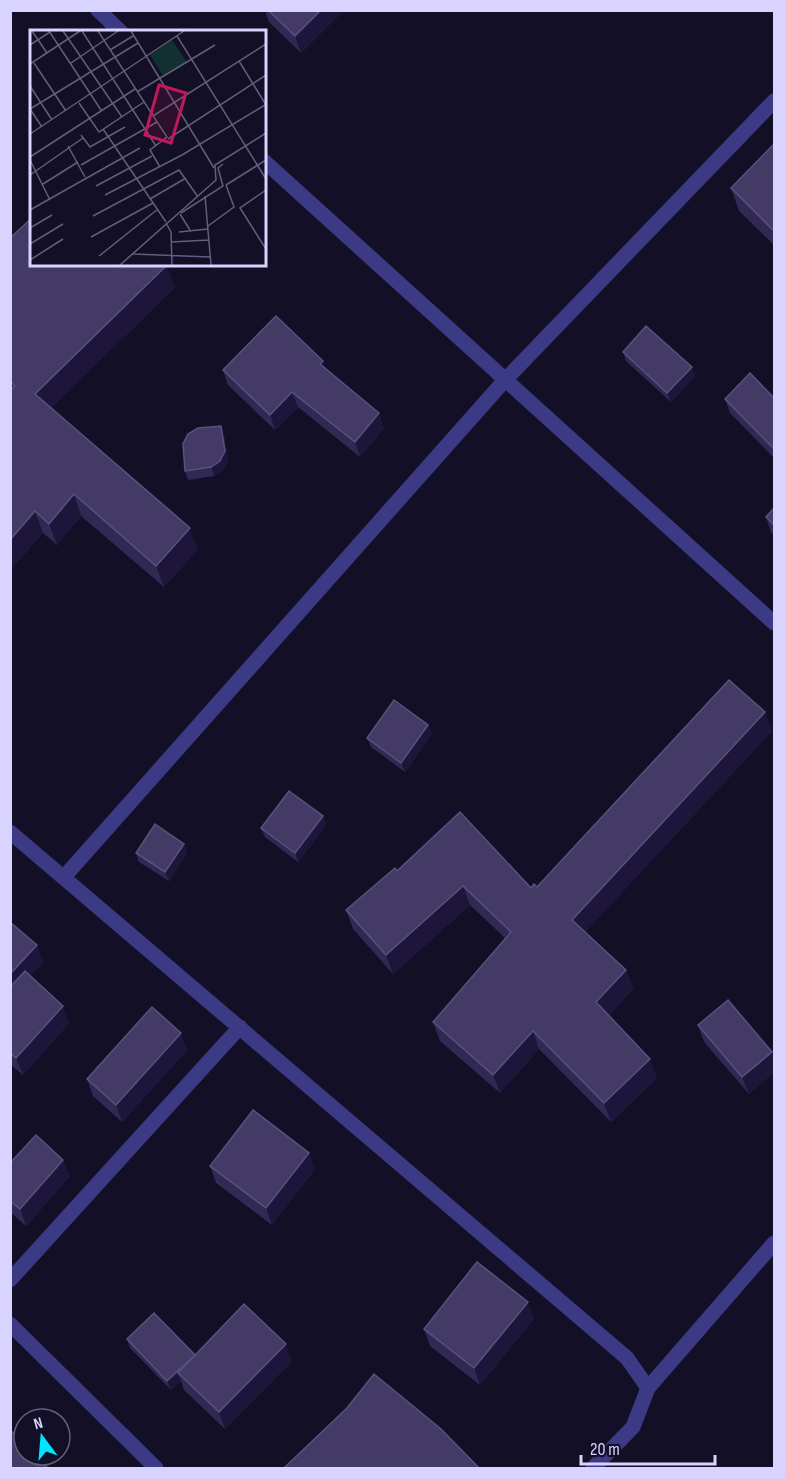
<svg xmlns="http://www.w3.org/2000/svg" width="785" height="1479" font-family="'Sofia Sans Condensed',sans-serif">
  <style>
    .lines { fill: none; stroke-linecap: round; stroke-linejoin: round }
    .minor { stroke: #3d3a85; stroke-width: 15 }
    .wall { fill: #312854 }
    .shaded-wall { fill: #1d163a }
    .building { fill: #433a66; stroke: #5a527e; stroke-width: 1.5 }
    .inset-road { fill: none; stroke: #625e7d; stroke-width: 1.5 }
    .view { fill: #c2185b; fill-opacity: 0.15; stroke: #c2185b; stroke-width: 3 }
    .inset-edge { fill: none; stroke: #d9d4ff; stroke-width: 3 }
  </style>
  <rect width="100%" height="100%" fill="#130f26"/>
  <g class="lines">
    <g class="minor">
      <polyline points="98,10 121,32"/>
      <polyline points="264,161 774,623"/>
      <polyline points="10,832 627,1358 648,1388 633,1427 593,1468"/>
      <polyline points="64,877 505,380 774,101"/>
      <polyline points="10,1280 240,1027"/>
      <polyline points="10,1324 156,1468"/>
      <polyline points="648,1388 774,1243"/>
    </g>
  </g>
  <g class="wall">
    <polygon points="265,10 344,10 301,53 269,22"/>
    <polygon points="774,144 774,245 739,211 731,188"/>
    <polygon points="10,238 175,287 51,408 198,549 164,587 81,516 57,545 43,533 10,570"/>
    <polygon points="623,352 695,376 671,402 626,361"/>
    <polygon points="223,370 327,370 384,428 360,457 298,407 275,430 228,385"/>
    <polygon points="774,398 774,458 730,413 725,399"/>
    <polygon points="224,435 228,460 223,470 214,476 188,480 185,471"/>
    <polygon points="774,508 774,535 771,532 766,517"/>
    <polygon points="428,725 432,734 405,772 371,747 367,738"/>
    <polygon points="772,731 585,932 626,970 633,989 609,1015 657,1078 611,1122 539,1049 500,1093 440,1041 433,1022 506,939 470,905 393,974 353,929 346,910 397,871 531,888 537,887"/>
    <polygon points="323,816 326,825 298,862 265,837 261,828"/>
    <polygon points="184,844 187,853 169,881 139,862 136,853"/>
    <polygon points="10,922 37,945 43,962 30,976 69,1023 23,1075 10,1064"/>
    <polygon points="698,1025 774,1058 774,1072 749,1094 704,1042"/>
    <polygon points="187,1050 122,1122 93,1096 87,1079"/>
    <polygon points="63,1160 69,1177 26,1226 10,1212 10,1163"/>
    <polygon points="210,1166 315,1169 272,1225 216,1183"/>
    <polygon points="534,1319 480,1385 430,1346 424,1329"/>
    <polygon points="127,1339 195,1356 292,1361 225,1429 184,1390 181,1381 171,1390 130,1348"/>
  </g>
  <g class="shaded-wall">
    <polygon points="321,10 344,10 301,53 295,36"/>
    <polygon points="167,265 175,287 43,416 35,394"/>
    <polygon points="323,361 329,376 320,364"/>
    <polygon points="692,367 695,376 671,402 667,393"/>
    <polygon points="292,392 298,407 275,430 270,415"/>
    <polygon points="379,413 384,428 360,457 355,442"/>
    <polygon points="221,426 224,435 228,460 223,470 214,476 211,467"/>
    <polygon points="74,494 81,516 57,545 49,524"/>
    <polygon points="35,511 43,533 10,570 10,540"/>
    <polygon points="190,528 198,549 164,587 156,566"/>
    <polygon points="765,712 772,731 579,939 572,920"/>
    <polygon points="428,725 432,734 405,772 401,763"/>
    <polygon points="323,816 326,825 298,862 295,853"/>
    <polygon points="184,844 187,853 169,881 165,872"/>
    <polygon points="463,886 470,905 393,974 386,955"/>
    <polygon points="37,945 43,962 10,998 10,974"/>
    <polygon points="626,970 633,989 603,1021 596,1002"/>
    <polygon points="63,1006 69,1023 23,1075 16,1058"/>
    <polygon points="533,1031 539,1049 500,1093 493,1075"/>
    <polygon points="181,1033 187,1050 122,1122 116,1105"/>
    <polygon points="772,1052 774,1058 774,1072 749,1094 742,1077"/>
    <polygon points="650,1059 657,1078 611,1122 604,1103"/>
    <polygon points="309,1153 315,1169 272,1225 266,1208"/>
    <polygon points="63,1160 69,1177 26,1226 20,1209"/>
    <polygon points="528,1302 534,1319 480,1385 474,1368"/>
    <polygon points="286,1344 292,1361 225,1429 219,1412"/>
    <polygon points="195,1355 178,1373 181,1381 171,1390 167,1381"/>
  </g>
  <g class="building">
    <polygon points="268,10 321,10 295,36"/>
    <polygon points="774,144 774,231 731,188"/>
    <polygon points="32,218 32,264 166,264 167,265 35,394 190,528 156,566 74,494 49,524 35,511 10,540 10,391 15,386 10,381 10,238"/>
    <polygon points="276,316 323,361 320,364 379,413 355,442 292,392 270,415 223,370"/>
    <polygon points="646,326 692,367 667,393 623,352"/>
    <polygon points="750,373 774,398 774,449 725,399"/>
    <polygon points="221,426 225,451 220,461 211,467 185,471 183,444 188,434 198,428"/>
    <polygon points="774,508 774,525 766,517"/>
    <polygon points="729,680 765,712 572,920 626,970 596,1002 650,1059 604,1103 533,1031 493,1075 433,1022 511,932 463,886 386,955 346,910 395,868 397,871 460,812 531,888 534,884 537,887"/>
    <polygon points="394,700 428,725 401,763 367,738"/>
    <polygon points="289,791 323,816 295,853 261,828"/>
    <polygon points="155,824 184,844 165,872 136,853"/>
    <polygon points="10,922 37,945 10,974"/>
    <polygon points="25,971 63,1006 16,1058 10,1053 10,987"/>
    <polygon points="728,1000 772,1052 742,1077 698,1025"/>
    <polygon points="152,1007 181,1033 116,1105 87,1079"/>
    <polygon points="253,1110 309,1153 266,1208 210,1166"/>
    <polygon points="36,1135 63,1160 20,1209 10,1201 10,1163"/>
    <polygon points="477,1262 528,1302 474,1368 424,1329"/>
    <polygon points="244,1304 286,1344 219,1412 178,1373"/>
    <polygon points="154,1313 195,1355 167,1381 127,1339"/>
    <polygon points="374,1374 441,1429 479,1468 284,1468 347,1408"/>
    <polygon points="10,1430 24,1442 24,1455 39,1455 45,1460 42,1463 48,1468 10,1468"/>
  </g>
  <g transform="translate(30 30)">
    <rect width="236" height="236" fill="#130f26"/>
    <path d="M142,10l15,22 -23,15 -14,-22z" fill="#12302f"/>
    <path class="inset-road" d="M2,1l15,22M19,1l52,79M33,1l59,86M52,1l74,115M68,1l69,106 -17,13 10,17M101,1l83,137M147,6l89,143M0,15l20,-13M80,20l23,-14M209,31l27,44M4,33l32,48M41,33l47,-32M0,34l50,-33M0,56l22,34M107,62l78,-47M49,73l20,29 45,-30M0,79l108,-66M0,79l12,18M123,86l113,-72M73,99l63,93M0,104l154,-103M51,105l9,12 35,-20M138,109l98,-64M38,116l17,31M0,127l105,-68M0,130l20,40M51,135l76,-43M0,145l53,-37M13,154l35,-22M196,155l40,-25M66,156l56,-30M236,160l-26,18 26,41M75,165l77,-40 83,-50M175,166l6,69M120,169l36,-21M0,180l110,-62M151,183l42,-27 -5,-18 5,-4M150,184l10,16M63,186l86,-46 19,27M136,193l5,9 1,33M178,196l26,-19 -8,-22M0,198l22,-13M149,202l29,-3M61,207l62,-34M141,212l38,-2M0,214l33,-20M103,224l77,3M69,226l59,-47M0,230l33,-21M90,235l96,-85 -1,-15 51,-32"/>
    <path class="view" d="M129,55l27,8 -15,50 -26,-8z"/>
    <rect width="236" height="236" class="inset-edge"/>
  </g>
  <rect width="785" height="1479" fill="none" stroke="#d9d4ff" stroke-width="24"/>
  <g transform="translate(42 1437) rotate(344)"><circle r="28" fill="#130f26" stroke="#625e7d" stroke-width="1.5"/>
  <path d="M0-4.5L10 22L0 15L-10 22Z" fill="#00e5ff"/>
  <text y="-9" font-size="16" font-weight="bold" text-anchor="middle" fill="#d9d4ff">N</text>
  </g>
  <path d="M581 1455v9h134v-9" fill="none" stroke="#d9d4ff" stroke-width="3"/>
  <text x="590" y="1455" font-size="18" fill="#d9d4ff" stroke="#130f26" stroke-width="4.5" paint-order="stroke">20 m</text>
</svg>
